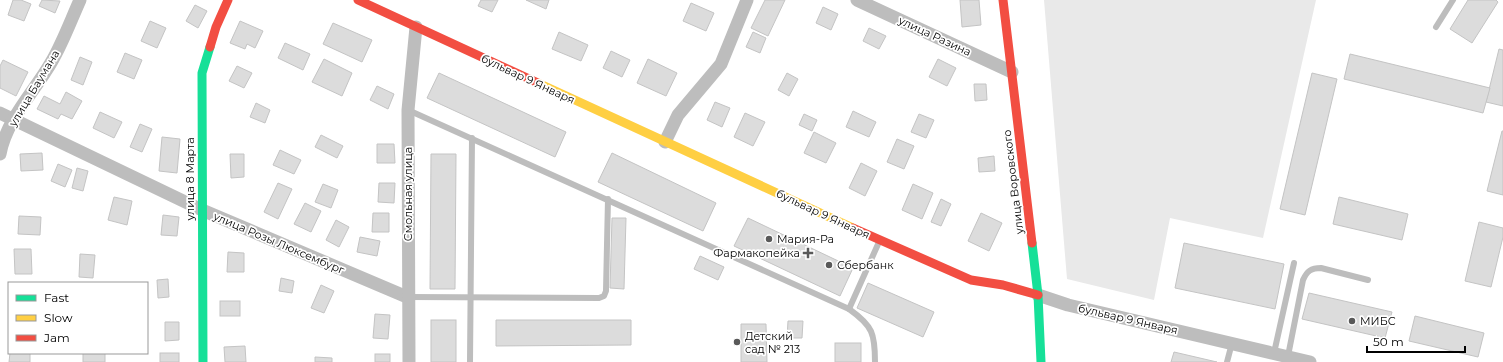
<svg xmlns="http://www.w3.org/2000/svg" width="1503" height="362" font-family="Montserrat,sans-serif">
  <style>
    .green { fill: #e9e9e9 }
    .building { fill: #dcdcdc; stroke: #c4c4c4 }
    .lines { fill: none; stroke-linecap: round; stroke-linejoin: round }
    .lane { stroke: #bdbdbd; stroke-width: 6 }
    .street { stroke: #bdbdbd; stroke-width: 13 }
    .fast { stroke: #16e098; stroke-width: 9 }
    .slow { stroke: #ffcf43; stroke-width: 9 }
    .jam { stroke: #f24e42; stroke-width: 9 }
    .poi-dot { fill: #595959; stroke: #fff; stroke-width: 1.5 }
    .labels { text-anchor: middle; stroke-width: 3.5; stroke-linejoin: round; paint-order: stroke }
    .street-label { font-size: 11px; fill: #000; stroke: #fff }
    .poi-label { font-size: 11px; fill: #000; stroke: #fff; text-anchor: start }
  </style>
  <rect width="100%" height="100%" fill="#fff"/>
  <polygon class="green" points="1044,0 1316,0 1263,238 1170,218 1154,300 1067,279"/>
  <g class="building">
    <polygon points="13,0 21,0 31,4 24,21 8,15"/>
    <polygon points="42,0 60,1 55,13 39,6"/>
    <polygon points="481,0 498,0 492,12 478,6"/>
    <polygon points="526,0 549,0 546,9"/>
    <polygon points="765,0 785,0 768,36 751,28"/>
    <polygon points="960,0 979,0 981,25 962,27"/>
    <polygon points="1468,0 1496,0 1498,2 1472,43 1450,29"/>
    <polygon points="691,3 714,13 706,31 683,21"/>
    <polygon points="195,5 207,11 198,28 186,21"/>
    <polygon points="823,7 838,14 831,30 816,23"/>
    <polygon points="150,21 166,28 157,48 141,41"/>
    <polygon points="240,21 263,31 255,48 247,44 245,49 230,43"/>
    <polygon points="333,23 372,40 362,62 323,44"/>
    <polygon points="869,28 886,36 879,49 863,41"/>
    <polygon points="559,32 588,45 581,61 552,49"/>
    <polygon points="753,32 766,38 760,53 746,47"/>
    <polygon points="285,43 310,54 303,70 278,58"/>
    <polygon points="1499,49 1503,50 1503,106 1486,102"/>
    <polygon points="611,51 630,60 622,77 603,68"/>
    <polygon points="125,53 142,60 134,79 117,72"/>
    <polygon points="1350,54 1490,88 1483,113 1344,79"/>
    <polygon points="80,57 92,62 83,85 71,80"/>
    <polygon points="324,59 352,73 342,96 312,82"/>
    <polygon points="648,59 677,73 666,96 637,83"/>
    <polygon points="938,59 956,68 947,86 929,77"/>
    <polygon points="3,60 28,72 16,96 0,88 0,66"/>
    <polygon points="237,66 252,73 244,88 229,81"/>
    <polygon points="439,73 566,132 555,157 427,98"/>
    <polygon points="787,73 798,79 789,96 778,90"/>
    <polygon points="1312,73 1337,79 1305,215 1280,209"/>
    <polygon points="974,84 986,84 987,100 975,101"/>
    <polygon points="377,86 394,94 388,109 370,100"/>
    <polygon points="66,92 82,101 72,119 61,114 58,119 37,109 44,96 60,104"/>
    <polygon points="715,102 730,108 722,127 707,120"/>
    <polygon points="256,103 270,110 265,123 250,117"/>
    <polygon points="853,111 876,122 869,137 846,127"/>
    <polygon points="100,112 122,122 114,138 93,128"/>
    <polygon points="745,113 765,122 753,146 734,137"/>
    <polygon points="804,114 817,120 812,131 799,125"/>
    <polygon points="919,114 934,120 926,138 911,132"/>
    <polygon points="140,124 152,129 142,152 130,147"/>
    <polygon points="1502,131 1503,131 1503,195 1487,191"/>
    <polygon points="814,132 836,143 826,163 804,153"/>
    <polygon points="321,135 343,146 337,158 315,147"/>
    <polygon points="162,137 180,139 177,173 159,171"/>
    <polygon points="897,139 914,146 904,169 887,162"/>
    <polygon points="377,144 394,144 395,163 377,163"/>
    <polygon points="280,150 301,160 294,174 273,165"/>
    <polygon points="42,153 43,170 21,171 20,154"/>
    <polygon points="612,153 716,203 703,231 598,182"/>
    <polygon points="230,154 244,154 244,177 231,178"/>
    <polygon points="431,154 456,154 455,289 430,289"/>
    <polygon points="994,156 995,171 979,172 978,158"/>
    <polygon points="861,163 877,171 865,196 849,188"/>
    <polygon points="58,164 72,170 65,187 51,181"/>
    <polygon points="77,168 88,171 83,191 72,188"/>
    <polygon points="278,183 292,189 278,219 264,212"/>
    <polygon points="379,183 395,183 394,203 378,202"/>
    <polygon points="323,184 338,190 331,208 315,202"/>
    <polygon points="913,184 933,193 922,219 902,210"/>
    <polygon points="114,197 132,201 127,225 108,220"/>
    <polygon points="1339,197 1408,214 1402,240 1333,224"/>
    <polygon points="941,199 951,204 941,226 931,222"/>
    <polygon points="305,203 321,211 311,232 294,224"/>
    <polygon points="373,213 389,213 389,232 372,232"/>
    <polygon points="981,213 1002,223 989,251 968,241"/>
    <polygon points="163,215 179,217 177,236 161,235"/>
    <polygon points="19,216 41,217 40,235 18,234"/>
    <polygon points="612,218 626,218 624,289 610,288"/>
    <polygon points="748,218 853,268 840,296 734,246"/>
    <polygon points="336,220 349,227 339,247 326,240"/>
    <polygon points="1479,222 1503,228 1503,237 1491,287 1465,281"/>
    <polygon points="360,237 380,241 377,256 357,252"/>
    <polygon points="1184,243 1284,264 1275,309 1175,288"/>
    <polygon points="14,249 31,249 32,274 15,274"/>
    <polygon points="228,252 244,253 244,272 227,272"/>
    <polygon points="80,254 95,255 93,278 79,277"/>
    <polygon points="700,256 724,267 718,280 694,269"/>
    <polygon points="281,278 294,281 292,293 279,291"/>
    <polygon points="168,279 169,297 158,298 157,280"/>
    <polygon points="868,283 934,312 923,337 857,308"/>
    <polygon points="321,285 334,291 324,313 311,308"/>
    <polygon points="1309,293 1392,312 1385,338 1302,319"/>
    <rect x="220" y="301" width="20" height="15"/>
    <polygon points="375,314 390,315 388,339 373,338"/>
    <polygon points="1415,316 1484,333 1478,357 1409,341"/>
    <rect x="431" y="320" width="25" height="42"/>
    <polygon points="496,320 631,320 631,345 496,346"/>
    <polygon points="788,321 803,321 802,338 787,338"/>
    <polygon points="165,322 179,322 179,340 165,341"/>
    <polygon points="741,324 766,324 767,362 741,362"/>
    <rect x="835" y="343" width="26" height="19"/>
    <polygon points="245,346 246,362 225,362 224,347"/>
    <polygon points="1174,352 1217,362 1171,362"/>
    <polygon points="10,353 30,353 30,362 9,362"/>
    <rect x="83" y="353" width="22" height="9"/>
    <rect x="160" y="353" width="19" height="9"/>
    <rect x="375" y="354" width="15" height="8"/>
    <polygon points="315,357 332,358 332,362 315,362"/>
  </g>
  <g class="lines">
    <g class="lane">
      <polyline points="1436,27 1453,0"/>
      <polyline points="408,110 849,309 879,242"/>
      <polyline points="408,297 599,298 604,296 606,291 608,199"/>
      <path d="M849,309c24,17 26,25 26,53"/>
      <polyline points="1274,353 1294,263"/>
      <path d="M1288,356l15,-76c4,-9 8,-12 18,-12l47,12"/>
      <polyline points="470,362 472,138"/>
      <polyline points="1227,362 1232,343"/>
    </g>
    <g class="street">
      <polyline points="857,0 1012,72"/>
      <polyline points="0,113 202,210 407,297"/>
      <polyline points="665,142 678,115 721,64 747,0"/>
      <path d="M0,154c6,-34 35,-63 52,-93 11,-19 19,-41 28,-61"/>
      <polyline points="1038,295 1068,305 1310,362"/>
      <polyline points="409,362 408,110 416,27"/>
    </g>
    <g class="fast">
      <polyline points="1032,243 1038,295 1041,362"/>
      <polyline points="203,362 202,73 210,47"/>
    </g>
    <polyline class="slow" points="538,83 853,228"/>
    <g class="jam">
      <polyline points="358,0 538,83"/>
      <polyline points="1003,0 1032,243"/>
      <polyline points="210,47 216,27 228,0"/>
      <polyline points="853,228 971,280 1003,285 1038,295"/>
    </g>
  </g>
  <g class="poi-dot">
    <circle cx="769" cy="239" r="4"/>
    <path d="M806 247h4v4h4v4h-4v4h-4v-4h-4v-4h4z"/>
    <circle cx="829" cy="265" r="4"/>
    <circle cx="1352" cy="321" r="4"/>
    <circle cx="737" cy="342" r="4"/>
  </g>
  <g class="labels">
    <g class="street-label">
      <text transform="translate(935 36) rotate(25)" y="4">улица Разина</text>
      <text transform="translate(528 79) rotate(25)" y="4">бульвар 9 Января</text>
      <text transform="translate(34 88) rotate(-59)" y="4">улица Баумана</text>
      <text transform="translate(190 179) rotate(-90)" y="4">улица 8 Марта</text>
      <text transform="translate(1013 182) rotate(-97)" y="4">улица Воровского</text>
      <text transform="translate(408 194) rotate(-90)" y="4">Смольная улица</text>
      <text transform="translate(823 214) rotate(25)" y="4">бульвар 9 Января</text>
      <text transform="translate(279 243) rotate(23)" y="4">улица Розы Люксембург</text>
      <text transform="translate(1128 319) rotate(13)" y="4">бульвар 9 Января</text>
    </g>
    <g class="poi-label">
      <text x="777" y="243">Мария-Ра</text>
      <text x="800" y="257" text-anchor="end">Фармакопейка</text>
      <text x="837" y="269">Сбербанк</text>
      <text x="1360" y="325">МИБС</text>
      <text x="745" y="340">Детский<tspan x="745" dy="13">сад № 213</tspan></text>
    </g>
  </g>
  <rect x="8" y="282" width="140" height="72" fill="#ffffff" stroke="#999999"/>
  <rect x="16" y="295" width="20" height="6" fill="#16e098" stroke="#999999"/>
  <text x="44" y="302" font-size="12" fill="#000000">Fast</text>
  <rect x="16" y="315" width="20" height="6" fill="#ffcf43" stroke="#999999"/>
  <text x="44" y="322" font-size="12" fill="#000000">Slow</text>
  <rect x="16" y="335" width="20" height="6" fill="#f24e42" stroke="#999999"/>
  <text x="44" y="342" font-size="12" fill="#000000">Jam</text>
  <path d="M1367 346v6h98v-6" fill="none" stroke="#000000" stroke-width="2"/>
  <text x="1373" y="346" font-size="12" fill="#000000" stroke="#ffffff" stroke-width="3" paint-order="stroke">50 m</text>
</svg>
